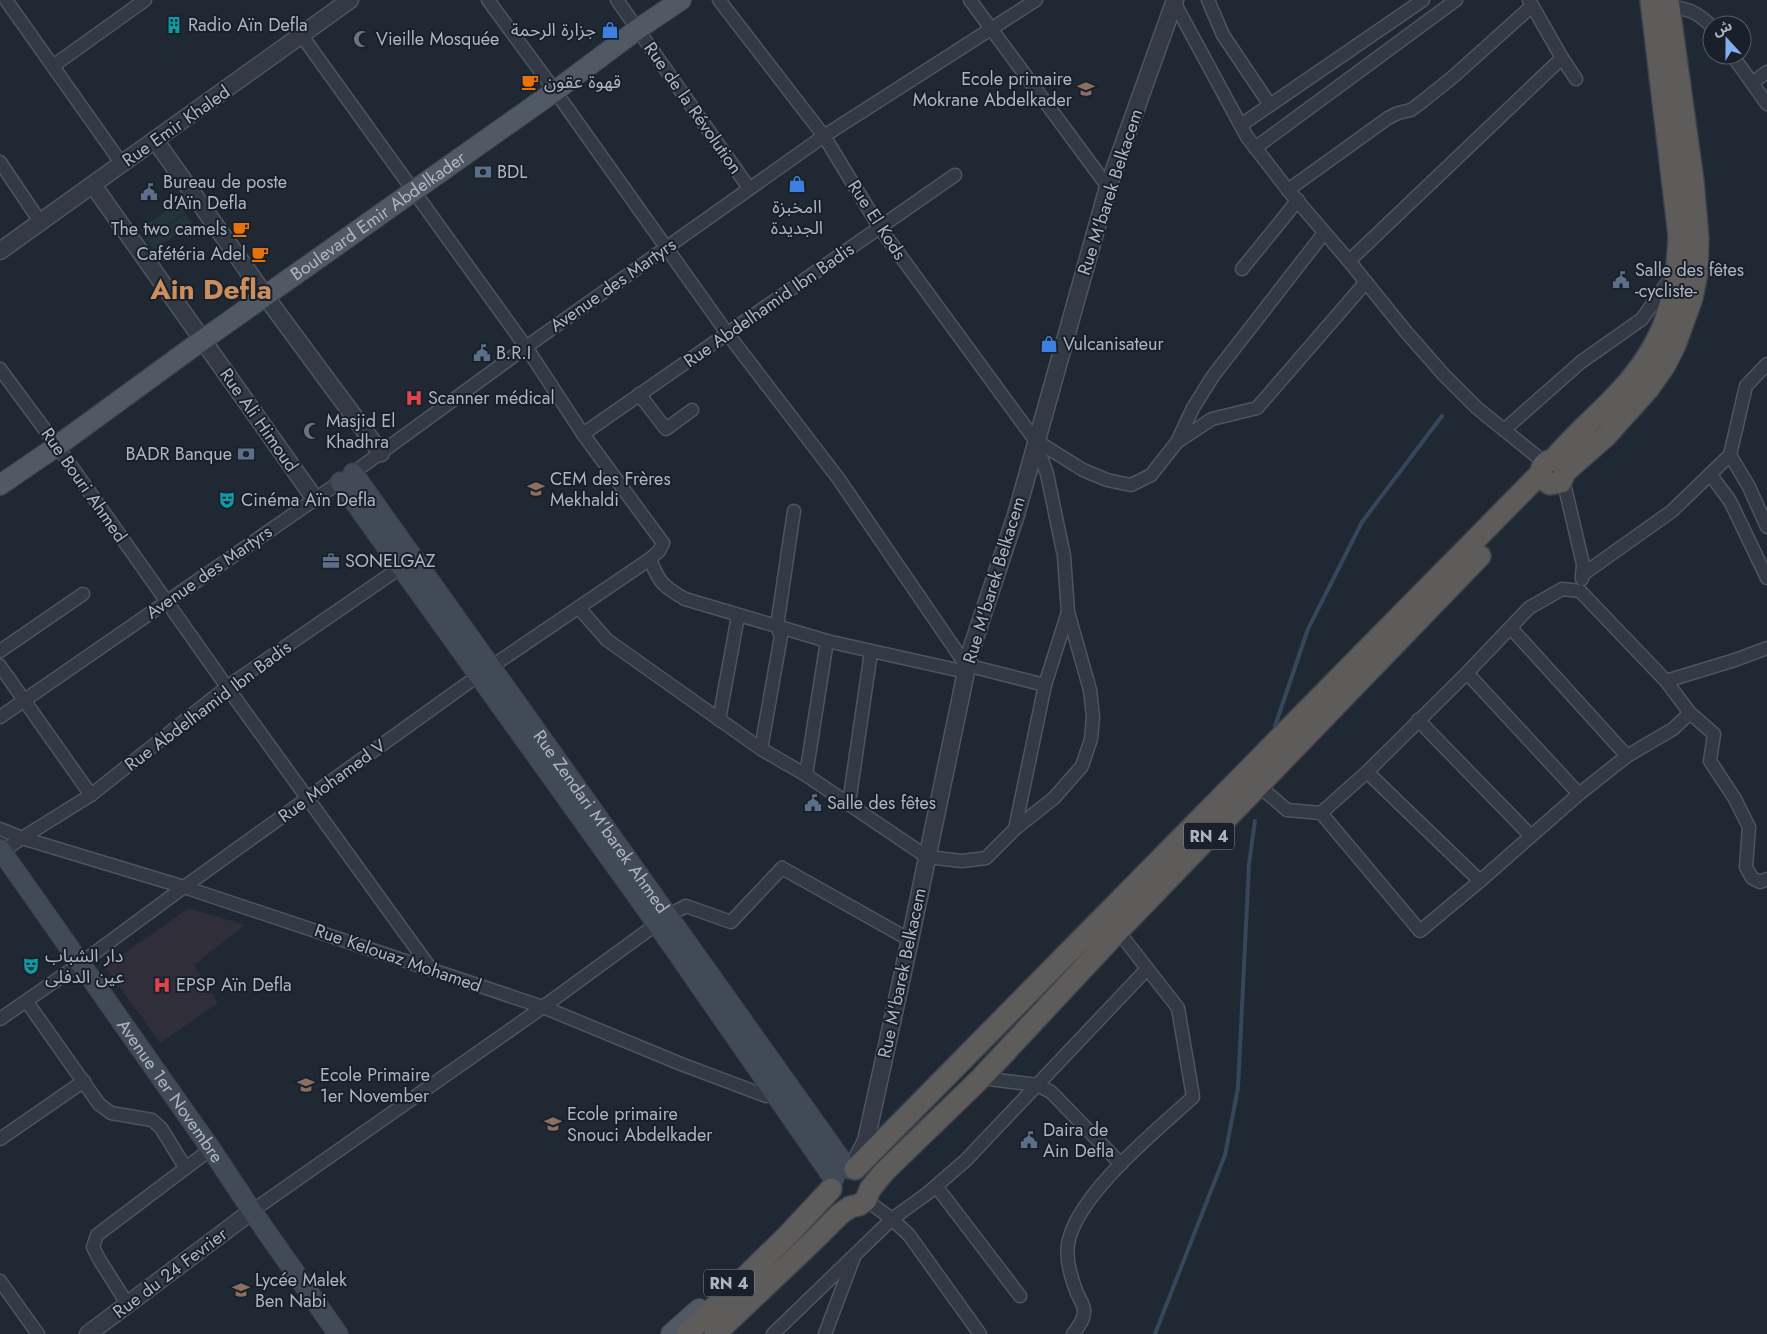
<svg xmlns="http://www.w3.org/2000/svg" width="1767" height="1334" font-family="Jost,'Noto Sans Arabic',sans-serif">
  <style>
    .medical { fill: #2f2e39 }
    .garden { fill: #233536 }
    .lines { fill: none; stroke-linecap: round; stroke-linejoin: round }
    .stream { stroke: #36465c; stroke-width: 4 }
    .minor-casing { stroke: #4e5560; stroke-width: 15 }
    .tertiary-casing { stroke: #4e5560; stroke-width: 19 }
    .secondary-casing { stroke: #3d434e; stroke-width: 21 }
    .primary-casing { stroke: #3d434e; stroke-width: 22 }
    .trunk-casing { stroke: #3b424c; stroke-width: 24 }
    .minor { stroke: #333a45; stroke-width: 12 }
    .tertiary { stroke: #333a45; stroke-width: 16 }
    .secondary { stroke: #414a57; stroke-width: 19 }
    .primary { stroke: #515965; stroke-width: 20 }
    .trunk { stroke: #5e5c5b; stroke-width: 21 }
    .labels { text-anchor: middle; stroke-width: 4; stroke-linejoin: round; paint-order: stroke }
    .shield { fill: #192029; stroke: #818894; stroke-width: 1 }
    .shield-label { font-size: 16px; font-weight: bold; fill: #adb5c2 }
    .poi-label { font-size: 18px; fill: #adb5c2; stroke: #192029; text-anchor: start }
    .street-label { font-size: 18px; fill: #adb5c2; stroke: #192029 }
    .town-label { font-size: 28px; font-weight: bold; fill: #cb8e5e; stroke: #192029 }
  </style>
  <rect width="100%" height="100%" fill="#202834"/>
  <polygon class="medical" points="189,908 245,925 194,965 218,1003 160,1043 105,967"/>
  <g class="garden">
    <polygon points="178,203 185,213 147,239 140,229"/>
    <polygon points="185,214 192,224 154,250 147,240"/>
  </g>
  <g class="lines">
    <g class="stream">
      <polyline points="1275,726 1308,629 1362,522 1442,416"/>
      <polyline points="1155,1334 1225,1155 1238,1088 1249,864 1255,821"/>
    </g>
    <g class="minor-casing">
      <g id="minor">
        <polyline points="6,0 122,164"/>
        <polyline points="488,0 555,91 727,333 838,478 966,665 1045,685"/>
        <polyline points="617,0 749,188"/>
        <polyline points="970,0 1108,187"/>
        <polyline points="1208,0 1223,35 1270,105"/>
        <polyline points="1529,0 1562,58 1576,79"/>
        <polyline points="1174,2 1247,137 1288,190 1349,261 1407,333 1444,375 1477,408 1545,463"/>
        <path d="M1669,6c19,3 29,6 43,21"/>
        <polyline points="1732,55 1767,104"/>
        <polyline points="53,66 145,0"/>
        <polyline points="1752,83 1767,72"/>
        <polyline points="1241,125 1423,0"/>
        <polyline points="1255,148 1456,0"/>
        <polyline points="0,162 41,223"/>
        <polyline points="1288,190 1388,118 1398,113 1411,110 1423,101 1454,76 1532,6"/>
        <polyline points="1349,261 1562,58"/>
        <polyline points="1242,269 1298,200"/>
        <polyline points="0,369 57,446 227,687 431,969"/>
        <polyline points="639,394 666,429 692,410"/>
        <polyline points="1504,430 1581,362 1642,319 1672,276"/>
        <polyline points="583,434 955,175"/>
        <polyline points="1035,440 1083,470 1107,480 1131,485 1151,475 1177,442 1193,408 1213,376 1324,233"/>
        <polyline points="1177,442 1212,419 1257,408 1366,282"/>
        <polyline points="1730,455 1749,487 1767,527"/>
        <polyline points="1710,474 1730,501 1767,578"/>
        <polyline points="1563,479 1583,564 1582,579"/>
        <path d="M650,559c9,24 14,28 35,40l142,42 139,31"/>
        <polyline points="1582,575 1672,511 1730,455 1746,386 1767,364"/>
        <polyline points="579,608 607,640 761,749 806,775 927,857 962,861 986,858 1015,829 1054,798 1082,766 1091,739 1093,717 1090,690 1068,612 1064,556 1047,474 1035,440 880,228 824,136 719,0"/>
        <polyline points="1511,628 1627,756"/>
        <polyline points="0,651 83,594"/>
        <polyline points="0,666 91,795"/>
        <polyline points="1467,673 1579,794"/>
        <polyline points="1666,681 1735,660 1767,648"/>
        <polyline points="0,717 353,473 526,347 824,136 1036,0"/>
        <polyline points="719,720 738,616"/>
        <polyline points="1418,720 1531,836"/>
        <polyline points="761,749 781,636 777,626 794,511"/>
        <polyline points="1367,772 1480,881"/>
        <polyline points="806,775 827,641"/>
        <polyline points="1258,785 1287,810 1321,813 1367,772 1467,673 1529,608 1562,589 1580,591 1666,681 1690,713 1714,734 1710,761 1735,799 1749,827 1746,867 1752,878 1760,882 1767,879"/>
        <polyline points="849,803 871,652"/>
        <polyline points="1321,813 1420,931 1480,881 1579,794 1627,756 1673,729 1690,713"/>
        <polyline points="0,829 22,838 184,887 543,1007 681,1064 766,1096 777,1087"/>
        <polyline points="1015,829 1045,685 1068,612"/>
        <polyline points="0,853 22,838 91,795 227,687 407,563"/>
        <polyline points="27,1002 99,1104 111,1113 152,1120 161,1128 185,1167"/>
        <polyline points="0,1019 81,963 184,887 479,675 650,559 659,551 663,543 583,434 526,347 302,36"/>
        <polyline points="981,1078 1037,1085 1051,1092 1121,1164"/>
        <polyline points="0,1139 84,1081"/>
        <polyline points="936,1186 1020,1296"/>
        <polyline points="866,1200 892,1219 909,1235 980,1334"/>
        <polyline points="252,1211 543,1007 669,915 686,906 731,922 782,868 910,940"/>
        <polyline points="0,1281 38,1334"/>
        <polyline points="128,1305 99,1259 93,1247 97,1235 211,1149"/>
        <polyline points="773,1334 892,1219 928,1193 966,1160 1147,969"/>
        <polyline points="825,1334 854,1257"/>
        <path d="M1073,1334c5,-7 12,-15 11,-24 0,-5 -5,-12 -7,-17 -6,-15 -11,-34 -9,-49 8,-49 89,-114 125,-147l-15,-89 -60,-77"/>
      </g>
    </g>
    <g class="tertiary-casing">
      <g id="tertiary">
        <polyline points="155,140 274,308 381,453"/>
        <polyline points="93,185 315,499"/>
        <polyline points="0,251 350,0"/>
        <polyline points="854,1164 866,1141 910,940 966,672 966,665 1016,515 1108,187 1175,0"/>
        <polyline points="88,1334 252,1211"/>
      </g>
    </g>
    <g class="secondary-casing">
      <g id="secondary">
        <path id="s1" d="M353,473l495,696"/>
        <polyline points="340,482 657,924 834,1179"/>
        <path id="s2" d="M0,849l211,300 41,62 86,123"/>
      </g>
    </g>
    <g class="primary-casing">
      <g id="primary">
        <path id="s3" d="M0,485l57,-39 133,-97 365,-258 83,-62 43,-29"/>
        <polyline points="671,1334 699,1309"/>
      </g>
    </g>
    <g class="trunk-casing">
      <g id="trunk">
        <polyline points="1541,473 1544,480 1550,484 1561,482 1565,472 1606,436 1649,388 1665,365 1675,345 1692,298 1697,273 1698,239 1693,181 1668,0"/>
        <path d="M855,1169l686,-696c0,-8 5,-12 12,-13 17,-20 37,-38 56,-57 53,-53 67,-93 70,-167l-28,-236"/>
        <polyline points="687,1334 789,1234 831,1189"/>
        <polyline points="715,1334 811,1243 839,1215 850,1207 859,1205 866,1200 870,1189 885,1171 981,1078 1118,931 1480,556"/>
      </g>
    </g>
    <use href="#minor" class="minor"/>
    <use href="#tertiary" class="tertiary"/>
    <use href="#secondary" class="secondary"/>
    <use href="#primary" class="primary"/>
    <use href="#trunk" class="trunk"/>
  </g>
  <defs>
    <g id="building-bare" transform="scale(1.35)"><path d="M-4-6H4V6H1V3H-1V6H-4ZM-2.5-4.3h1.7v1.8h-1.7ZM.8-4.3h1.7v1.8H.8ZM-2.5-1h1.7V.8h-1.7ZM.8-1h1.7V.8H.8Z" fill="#0f9aa8" stroke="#192029" stroke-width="2.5" paint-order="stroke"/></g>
    <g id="shop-bare" transform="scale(1.35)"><path d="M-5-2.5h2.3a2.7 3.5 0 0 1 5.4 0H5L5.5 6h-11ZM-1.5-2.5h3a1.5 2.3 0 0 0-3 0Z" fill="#3f7fe0" stroke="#192029" stroke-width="2.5" paint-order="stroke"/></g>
    <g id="mosque-bare" transform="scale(1.35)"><path d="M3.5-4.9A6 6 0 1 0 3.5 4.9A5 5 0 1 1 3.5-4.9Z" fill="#6b7280" stroke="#192029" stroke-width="2.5" paint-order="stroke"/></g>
    <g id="cafe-bare" transform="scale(1.35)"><path d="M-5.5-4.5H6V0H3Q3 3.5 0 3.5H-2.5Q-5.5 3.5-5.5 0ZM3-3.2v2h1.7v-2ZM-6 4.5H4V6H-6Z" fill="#e8710a" stroke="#192029" stroke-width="2.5" paint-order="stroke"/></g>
    <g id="school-bare" transform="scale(1.35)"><path d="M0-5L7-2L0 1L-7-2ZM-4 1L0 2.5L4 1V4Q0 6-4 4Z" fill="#8d6e63" stroke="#192029" stroke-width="2.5" paint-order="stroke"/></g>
    <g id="bank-bare" transform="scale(1.35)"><path d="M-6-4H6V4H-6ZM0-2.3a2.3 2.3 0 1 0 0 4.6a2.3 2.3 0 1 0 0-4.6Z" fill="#5c6f8a" stroke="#192029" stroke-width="2.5" paint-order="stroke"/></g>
    <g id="civic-bare" transform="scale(1.35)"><path d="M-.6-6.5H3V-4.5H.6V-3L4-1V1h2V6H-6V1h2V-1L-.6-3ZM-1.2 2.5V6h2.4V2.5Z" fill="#5c6f8a" stroke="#192029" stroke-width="2.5" paint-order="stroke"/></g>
    <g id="hospital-bare" transform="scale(1.35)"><path d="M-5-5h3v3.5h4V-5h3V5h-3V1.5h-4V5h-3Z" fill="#e0444e" stroke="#192029" stroke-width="2.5" paint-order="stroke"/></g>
    <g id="theatre-bare" transform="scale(1.35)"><path d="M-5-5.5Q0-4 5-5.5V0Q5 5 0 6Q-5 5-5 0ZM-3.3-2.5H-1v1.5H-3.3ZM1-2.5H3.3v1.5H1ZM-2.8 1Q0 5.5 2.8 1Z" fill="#0f9aa8" stroke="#192029" stroke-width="2.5" paint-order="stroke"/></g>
    <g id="office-bare" transform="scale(1.35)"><path d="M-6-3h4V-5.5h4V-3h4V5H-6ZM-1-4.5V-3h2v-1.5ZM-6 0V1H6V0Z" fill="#5c6f8a" stroke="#192029" stroke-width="2.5" paint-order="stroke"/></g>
  </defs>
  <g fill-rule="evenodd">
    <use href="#building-bare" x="174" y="25"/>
    <use href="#shop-bare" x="610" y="30"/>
    <use href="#mosque-bare" x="362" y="39"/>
    <use href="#cafe-bare" x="530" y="82"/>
    <use href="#school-bare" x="1086" y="89"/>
    <use href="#bank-bare" x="483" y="172"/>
    <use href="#shop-bare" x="797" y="184"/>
    <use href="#civic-bare" x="149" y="192"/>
    <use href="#cafe-bare" x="241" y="229"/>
    <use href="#cafe-bare" x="260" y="254"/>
    <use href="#civic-bare" x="1621" y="280"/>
    <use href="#shop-bare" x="1049" y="344"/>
    <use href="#civic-bare" x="482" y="353"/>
    <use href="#hospital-bare" x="414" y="398"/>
    <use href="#mosque-bare" x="312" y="431"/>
    <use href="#bank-bare" x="246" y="454"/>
    <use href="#school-bare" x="536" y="489"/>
    <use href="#theatre-bare" x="227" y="500"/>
    <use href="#office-bare" x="331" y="561"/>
    <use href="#civic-bare" x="813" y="803"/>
    <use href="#theatre-bare" x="31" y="966"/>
    <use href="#hospital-bare" x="162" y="985"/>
    <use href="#school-bare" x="306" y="1085"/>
    <use href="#school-bare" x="553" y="1124"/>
    <use href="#civic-bare" x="1029" y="1140"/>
    <use href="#school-bare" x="241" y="1290"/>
  </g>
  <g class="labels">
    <g class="shield">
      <rect x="1184" y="822.5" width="50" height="27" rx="4"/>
      <rect x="704" y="1269.5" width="50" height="27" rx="4"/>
    </g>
    <g class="shield-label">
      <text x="1209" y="842">RN 4</text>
      <text x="729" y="1289">RN 4</text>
    </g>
    <g class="poi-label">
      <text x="188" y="31">Radio Aïn Defla</text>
      <text x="596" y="36" text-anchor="end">جزارة الرحمة</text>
      <text x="376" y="45">Vieille Mosquée</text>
      <text x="1072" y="85" text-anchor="end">Ecole primaire<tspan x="1072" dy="21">Mokrane Abdelkader</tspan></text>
      <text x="544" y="88">قهوة عقون</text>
      <text x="497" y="178">BDL</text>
      <text x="163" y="188">Bureau de poste<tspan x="163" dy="21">d'Aïn Defla</tspan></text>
      <text x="797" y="213" text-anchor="middle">اامخبزة<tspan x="797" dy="21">الجديدة</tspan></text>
      <text x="227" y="235" text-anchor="end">The two camels</text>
      <text x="246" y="260" text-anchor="end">Cafétéria Adel</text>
      <text x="1635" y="276">Salle des fêtes<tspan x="1635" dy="21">-cycliste-</tspan></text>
      <text x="1063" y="350">Vulcanisateur</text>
      <text x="496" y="359">B.R.I</text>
      <text x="428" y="404">Scanner médical</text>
      <text x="326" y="427">Masjid El<tspan x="326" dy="21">Khadhra</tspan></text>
      <text x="232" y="460" text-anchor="end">BADR Banque</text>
      <text x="550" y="485">CEM des Frères<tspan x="550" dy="21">Mekhaldi</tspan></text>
      <text x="241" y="506">Cinéma Aïn Defla</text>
      <text x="345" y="567">SONELGAZ</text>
      <text x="827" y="809">Salle des fêtes</text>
      <text x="45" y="962">دار الشباب<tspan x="45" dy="21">عين الدفلى</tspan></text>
      <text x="176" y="991">EPSP Aïn Defla</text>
      <text x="320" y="1081">Ecole Primaire<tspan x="320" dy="21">1er November</tspan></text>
      <text x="567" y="1120">Ecole primaire<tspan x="567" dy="21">Snouci Abdelkader</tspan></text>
      <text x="1043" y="1136">Daira de<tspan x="1043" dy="21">Ain Defla</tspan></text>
      <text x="255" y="1286">Lycée Malek<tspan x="255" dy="21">Ben Nabi</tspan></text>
    </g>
    <g class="street-label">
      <text transform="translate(693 108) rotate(55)" y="6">Rue de la Révolution</text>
      <text transform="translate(176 126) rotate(-35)" y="6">Rue Emir Khaled</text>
      <text transform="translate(1110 192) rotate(-72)" y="6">Rue M'barek Belkacem</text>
      <text dy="6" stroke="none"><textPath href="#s3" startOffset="464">Boulevard Emir Abdelkader</textPath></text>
      <text transform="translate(877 220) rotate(57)" y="6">Rue El Kods</text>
      <text transform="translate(613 285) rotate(-35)" y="6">Avenue des Martyrs</text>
      <text transform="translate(769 305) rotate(-35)" y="6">Rue Abdelhamid Ibn Badis</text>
      <text transform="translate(259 420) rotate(55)" y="6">Rue Ali Himoud</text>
      <text transform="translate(84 485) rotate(55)" y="6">Rue Bouri Ahmed</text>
      <text transform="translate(209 572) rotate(-35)" y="6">Avenue des Martyrs</text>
      <text transform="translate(994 580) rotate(-73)" y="6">Rue M'barek Belkacem</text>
      <text transform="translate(208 706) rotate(-37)" y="6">Rue Abdelhamid Ibn Badis</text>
      <text transform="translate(332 781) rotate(-36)" y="6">Rue Mohamed V</text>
      <text dy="6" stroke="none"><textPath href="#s1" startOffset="428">Rue Zendari M'barek Ahmed</textPath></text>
      <text transform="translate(398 958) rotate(19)" y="6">Rue Kelouaz Mohamed</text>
      <text transform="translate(902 973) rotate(-78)" y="6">Rue M'barek Belkacem</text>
      <text dy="6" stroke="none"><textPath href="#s2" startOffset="296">Avenue 1er Novembre</textPath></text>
      <text transform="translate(170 1273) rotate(-37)" y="6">Rue du 24 Fevrier</text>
    </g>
    <g class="town-label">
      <text x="211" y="299">Ain Defla</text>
    </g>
  </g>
  <g transform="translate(1727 40) rotate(339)"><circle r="24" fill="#192029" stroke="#545c66"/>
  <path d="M0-4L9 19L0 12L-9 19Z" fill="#83aef0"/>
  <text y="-8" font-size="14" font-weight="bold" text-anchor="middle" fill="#adb5c2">ش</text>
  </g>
</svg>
